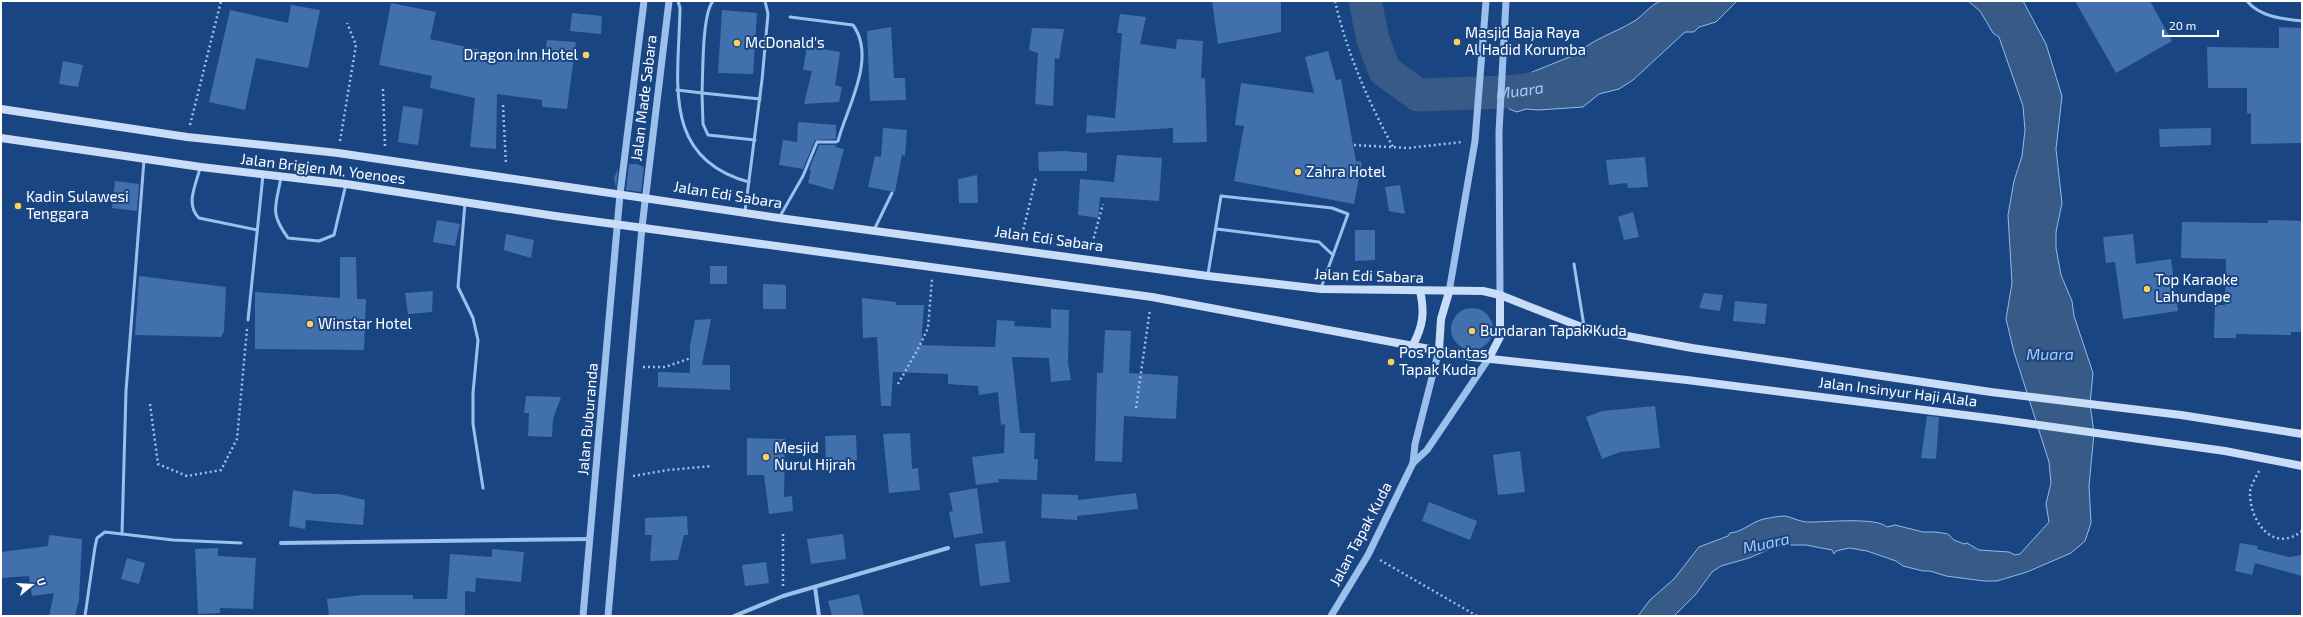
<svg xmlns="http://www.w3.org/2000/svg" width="2303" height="617" font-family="'Exo 2',sans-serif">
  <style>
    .water { fill: #385a86; stroke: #8fbbee }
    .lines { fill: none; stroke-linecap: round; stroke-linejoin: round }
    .river { stroke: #385a86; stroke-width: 33 }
    .building { fill: #4170ac }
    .path { stroke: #9cc0ec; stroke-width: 2.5; stroke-dasharray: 2 3; stroke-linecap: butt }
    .service { stroke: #9cc0ec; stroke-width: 3 }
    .minor { stroke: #9cc0ec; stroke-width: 4 }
    .tertiary { stroke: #9cc0ec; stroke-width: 7 }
    .secondary { stroke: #c9ddf8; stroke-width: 8 }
    .poi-dot { fill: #ffcf57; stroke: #194683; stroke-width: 1.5 }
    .labels { text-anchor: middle; stroke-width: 4; stroke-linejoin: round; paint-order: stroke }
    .poi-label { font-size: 15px; fill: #fff; stroke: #194683; text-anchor: start }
    .street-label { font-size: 15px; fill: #fff; stroke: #194683 }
    .water-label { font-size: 16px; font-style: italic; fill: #a8caf3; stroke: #194683 }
  </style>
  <rect width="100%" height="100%" fill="#194683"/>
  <g class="water">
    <path d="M1661,1h76l-21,21 -17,5 -5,5h-9l-52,48 -14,9 -20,5 -16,13 -45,3 -12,-1 -9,3 -8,-3 -3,-8 4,-20 67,-27c14,-14 37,-21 54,-31 12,-6 17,-17 30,-22z"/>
    <path d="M1968,1h55l23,43 16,52 -6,53 6,54 -6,29v16l5,27 11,26 2,15 19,57 -3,31 4,29 -5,53 2,37 -6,18 -14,12 -44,19 -30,9h-13l-38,-5 -16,-5h-7l-20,-5 -7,-5 -29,-10 -18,-3 -13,3 -2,3 -2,-4 -26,-5h-27l-30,13 -28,8 -9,6 -16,22 -22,22h-36l12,-16 24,-21 25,-32 29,-11 2,-3c13,-1 21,-11 34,-14 5,-1 15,-3 21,-3 9,2 17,7 27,6 15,0 64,-5 75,5l8,-2 28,7h13l12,2 6,6 10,4 3,-1 12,7 30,2 6,3 5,-1 29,-32 -3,-18 5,-21 -2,-21 -35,-110 -8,-33 6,-36 -4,-68 6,-34 8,-25 3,-26 -2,-24 -24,-69 -6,-4 -13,-22z"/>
  </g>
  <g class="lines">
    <path class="river" id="s1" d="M1365,1l8,39 12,31 33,24 90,-3 44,-6"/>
  </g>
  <g class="building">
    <polygon points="1212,1 1281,1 1281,32 1218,44"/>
    <polygon points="2075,1 2150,1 2172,41 2116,73"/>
    <polygon points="391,3 436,12 430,39 494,53 495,50 545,58 547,40 576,42 567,109 542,107 542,100 497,94 496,149 470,147 475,98 430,88 432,76 379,65"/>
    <polygon points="291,5 320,10 308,68 256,58 245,110 209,102 230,10 288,23"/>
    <polygon points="722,10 757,13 753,74 718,73"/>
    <polygon points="572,13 602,16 601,34 570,31"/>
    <polygon points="1120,14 1146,17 1140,44 1176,49 1177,39 1203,41 1201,78 1205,78 1207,142 1173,143 1173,128 1086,133 1087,115 1115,118 1122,33 1117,33"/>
    <polygon points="891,27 894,78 905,78 906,100 870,101 867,31"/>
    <polygon points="2279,27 2302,28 2302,143 2251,144 2251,114 2247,113 2247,88 2208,88 2207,47 2279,48"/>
    <polygon points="1032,28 1064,29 1059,59 1055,58 1053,106 1035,104 1038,53 1029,50"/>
    <polygon points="807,46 840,52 835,85 842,87 839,102 804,104 812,71 803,70"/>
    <polygon points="1328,51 1336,80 1341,79 1356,161 1362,162 1354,204 1234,181 1244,126 1235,125 1241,83 1314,93 1305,57"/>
    <polygon points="63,61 83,65 78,87 59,84"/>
    <polygon points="403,106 423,109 418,145 398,142"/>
    <polygon points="798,122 836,125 836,139 815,140 803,169 779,165 783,140 797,142"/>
    <polygon points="883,128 907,130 905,156 902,155 895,192 868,187 875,156 881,157"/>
    <polygon points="2211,128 2211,145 2160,147 2159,129"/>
    <polygon points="819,145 836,145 835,147 844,149 833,190 808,183 811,170 809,170"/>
    <polygon points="1065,151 1087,153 1087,171 1039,171 1038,152"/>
    <polygon points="1117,155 1162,158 1159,201 1100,197 1098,218 1078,215 1080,179 1114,182"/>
    <polygon points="1645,157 1648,187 1628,188 1627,183 1609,185 1606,160"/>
    <polygon points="629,164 636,164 644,167 641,192 626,190"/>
    <polygon points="617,171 618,171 616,188 614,178"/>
    <polygon points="977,175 978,203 959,203 958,179"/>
    <polygon points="115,181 139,184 137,211 112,208"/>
    <polygon points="1400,185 1405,214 1389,211 1385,187"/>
    <polygon points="1633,212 1639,237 1624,240 1618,217"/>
    <polygon points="437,220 460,224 455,246 433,242"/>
    <polygon points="2268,220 2302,221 2302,332 2291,332 2291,335 2236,334 2236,338 2214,338 2215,305 2225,305 2226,259 2181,258 2182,222 2268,223"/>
    <polygon points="1355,230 1375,230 1375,260 1355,261"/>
    <polygon points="506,234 534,240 531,258 504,250"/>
    <polygon points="2133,234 2136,264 2171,259 2178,311 2123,319 2115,262 2106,263 2103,237"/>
    <polygon points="340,257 356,257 357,299 366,299 364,350 255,349 255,292 340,298"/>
    <rect x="710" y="266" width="17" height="18"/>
    <polygon points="139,276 226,287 224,331 221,337 135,335"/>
    <polygon points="763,284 786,285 786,309 763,309"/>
    <polygon points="433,291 432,312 408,314 405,293"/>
    <polygon points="1704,293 1723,295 1720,311 1699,308"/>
    <polygon points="862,298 896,302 896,305 924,305 921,345 949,346 995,347 997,320 1015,321 1014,326 1051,328 1051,309 1069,310 1068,363 1071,380 1051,382 1049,358 1012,357 1020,433 1035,433 1034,459 1038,459 1037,480 998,479 999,482 976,485 972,457 1004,453 1005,424 1001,425 998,392 979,395 978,386 948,384 948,374 893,372 891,406 881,406 877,337 863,338"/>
    <polygon points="1735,301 1767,304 1765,324 1733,321"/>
    <circle cx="1472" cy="329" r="21"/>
    <polygon points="711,319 702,365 730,365 730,390 658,387 658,372 690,373 690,346 695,320"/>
    <polygon points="1105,330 1131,331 1129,373 1178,376 1176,419 1124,416 1122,462 1095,461 1097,373 1103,373"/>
    <polygon points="526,396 561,397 553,419 552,437 528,436 529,413 524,413"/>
    <polygon points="1655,406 1660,448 1620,452 1602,459 1586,417 1602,411"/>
    <polygon points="1927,416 1939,417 1936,459 1921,458"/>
    <polygon points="910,433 912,469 918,468 920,490 889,493 883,434"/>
    <polygon points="856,435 857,460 826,462 825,436"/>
    <polygon points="747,438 785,439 784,497 792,496 793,511 769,514 764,475 747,475"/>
    <polygon points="1520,451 1525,492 1498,495 1493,455"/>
    <polygon points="977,488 983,533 954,538 949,512 953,511 949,493"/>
    <polygon points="293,490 315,494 339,494 365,500 363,525 306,520 305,529 289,526"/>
    <polygon points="1136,493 1138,509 1077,516 1077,520 1041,518 1042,494 1078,495 1078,500"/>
    <polygon points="1429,502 1477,521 1470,540 1422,521"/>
    <polygon points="687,516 688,535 684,535 678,560 650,561 652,535 645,535 645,518"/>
    <polygon points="843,534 846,559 811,564 807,539"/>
    <polygon points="49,535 82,539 79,600 75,616 49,616 54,593 32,596 29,576 1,578 1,552 48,546"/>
    <polygon points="1005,541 1010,582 980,586 975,544"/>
    <polygon points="2240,543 2258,546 2257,549 2289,557 2302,555 2302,576 2255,563 2252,575 2235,571"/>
    <polygon points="218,548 218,556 256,558 253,609 220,608 220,613 198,614 195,549"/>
    <polygon points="492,549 524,552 521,582 476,578 475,592 465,591 465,616 329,616 327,599 362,595 413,595 413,599 447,599 450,554 492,557"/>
    <polygon points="127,558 145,563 139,584 121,579"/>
    <polygon points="766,562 769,583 745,586 742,565"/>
    <polygon points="859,594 864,616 832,616 828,601"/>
  </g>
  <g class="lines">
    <g class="path">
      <path d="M1335,1c12,52 33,100 58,146"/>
      <polyline points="383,89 385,148"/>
      <polyline points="503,105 506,165"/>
      <polyline points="190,125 221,1"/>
      <polyline points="340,141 356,45 347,23"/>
      <polyline points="1354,145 1408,148 1462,142"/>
      <polyline points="1021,239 1036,178"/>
      <polyline points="1091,248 1103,204"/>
      <polyline points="643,367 665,367 691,358"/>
      <polyline points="898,384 919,347 928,328 932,279"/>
      <polyline points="150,404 158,464 187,476 221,470 237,439 247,329"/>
      <polyline points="1136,408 1150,309"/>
      <path d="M2259,471c-3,6 -8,14 -9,20 -1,30 23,63 52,40"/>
      <polyline points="633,476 668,470 712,466"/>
      <polyline points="1380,560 1477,616"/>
      <polyline points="783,586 783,531"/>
    </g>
    <g class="service">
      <path d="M678,1l2,7c-1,72 -20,150 69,174"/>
      <path d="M2247,1c13,16 36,18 55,20"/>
      <path d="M677,90l25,3c1,-20 0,-79 11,-92"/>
      <polyline points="755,140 708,135 703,124 702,93 760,99"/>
      <path d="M200,168c-4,17 -15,36 -1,50l58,12"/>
      <path d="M281,177c-5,30 -12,35 7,61l31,3 15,-6 12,-51"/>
      <polyline points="465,203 458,287 473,318 478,340 473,393 473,424 483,488"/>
      <polyline points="745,211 762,80 768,14 765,1"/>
      <path d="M779,218l24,-42 14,-34h19l2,-1c9,-34 39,-83 15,-116l-63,-8"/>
      <polyline points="1217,229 1319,242 1333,255"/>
      <polyline points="874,230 892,193"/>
      <polyline points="1574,264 1584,326"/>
      <polyline points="1208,274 1221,196 1332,208 1348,214 1321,288"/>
      <polyline points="248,320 263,175"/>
      <polyline points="122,534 126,391 144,160"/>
      <polyline points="85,616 95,547 97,538 105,532 173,540 241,543"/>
    </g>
    <g class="minor">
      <polyline points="281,543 590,539"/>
      <polyline points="815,587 819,616"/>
      <polyline points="734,616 783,596 948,548"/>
    </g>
    <g class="tertiary">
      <polyline points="1449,292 1475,141 1486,1"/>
      <polyline points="1500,295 1499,132 1506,1"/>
      <polyline points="1413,463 1427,450 1489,358"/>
      <polyline points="583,616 620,194 644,1"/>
      <polyline points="608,616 642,227 669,1"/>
      <polyline points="1331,616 1368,555 1413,463 1415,444 1439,350"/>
    </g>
    <g class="secondary">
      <polyline points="1,109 187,137 338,153 779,218 1208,276 1321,289 1483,291 1500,295 1584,328 1692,348 1991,392 2181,415 2302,434"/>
      <polyline points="1,138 201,167 346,184 555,216 1152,297 1472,357 1687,380 1996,419 2225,451 2302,466"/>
      <path d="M1413,345c10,-19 12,-33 7,-54"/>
      <polyline points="1439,350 1441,319 1449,292"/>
      <polyline points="1489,358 1500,337 1500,295"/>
    </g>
  </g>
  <g class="poi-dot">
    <circle cx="1457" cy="42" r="4"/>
    <circle cx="737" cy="43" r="4"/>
    <circle cx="586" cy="55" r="4"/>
    <circle cx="1298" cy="172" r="4"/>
    <circle cx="18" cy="206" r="4"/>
    <circle cx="2147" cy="289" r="4"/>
    <circle cx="310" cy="324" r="4"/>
    <circle cx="1472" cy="331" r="4"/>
    <circle cx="1391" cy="362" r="4"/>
    <circle cx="766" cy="457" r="4"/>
  </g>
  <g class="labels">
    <g class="poi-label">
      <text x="1465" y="38">Masjid Baja Raya<tspan x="1465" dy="17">Al Hadid Korumba</tspan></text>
      <text x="745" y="48">McDonald's</text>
      <text x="578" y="60" text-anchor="end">Dragon Inn Hotel</text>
      <text x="1306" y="177">Zahra Hotel</text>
      <text x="26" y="202">Kadin Sulawesi<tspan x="26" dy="17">Tenggara</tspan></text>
      <text x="2155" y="285">Top Karaoke<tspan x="2155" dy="17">Lahundape</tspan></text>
      <text x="318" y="329">Winstar Hotel</text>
      <text x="1480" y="336">Bundaran Tapak Kuda</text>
      <text x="1399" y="358">Pos Polantas<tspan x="1399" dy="17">Tapak Kuda</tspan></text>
      <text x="774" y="453">Mesjid<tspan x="774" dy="17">Nurul Hijrah</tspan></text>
    </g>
    <g class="street-label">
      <text transform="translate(644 98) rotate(-83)" y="5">Jalan Made Sabara</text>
      <text transform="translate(323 169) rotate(7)" y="5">Jalan Brigjen M. Yoenoes</text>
      <text transform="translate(728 195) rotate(9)" y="5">Jalan Edi Sabara</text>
      <text transform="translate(1049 239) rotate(8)" y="5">Jalan Edi Sabara</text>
      <text transform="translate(1369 276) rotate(2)" y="5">Jalan Edi Sabara</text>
      <text transform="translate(1898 392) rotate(7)" y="5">Jalan Insinyur Haji Alala</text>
      <text transform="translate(588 419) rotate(-85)" y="5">Jalan Buburanda</text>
      <text transform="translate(1361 534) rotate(-62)" y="5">Jalan Tapak Kuda</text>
    </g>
    <g class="water-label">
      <text dy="6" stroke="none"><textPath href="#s1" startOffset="216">Muara</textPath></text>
      <text x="2050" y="360">Muara</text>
      <text transform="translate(1766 543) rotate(-12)" y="6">Muara</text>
    </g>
  </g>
  <rect width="2303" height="617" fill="none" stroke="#ffffff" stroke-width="4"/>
  <g transform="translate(32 585) rotate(72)" stroke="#194683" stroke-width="3" paint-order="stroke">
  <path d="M0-3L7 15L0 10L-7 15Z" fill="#ffffff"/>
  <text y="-6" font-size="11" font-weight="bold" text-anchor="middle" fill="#ffffff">U</text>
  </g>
  <path d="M2163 30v6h55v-6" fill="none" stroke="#ffffff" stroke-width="2"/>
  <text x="2169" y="30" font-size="12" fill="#ffffff" stroke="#194683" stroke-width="3" paint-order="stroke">20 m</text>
</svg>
